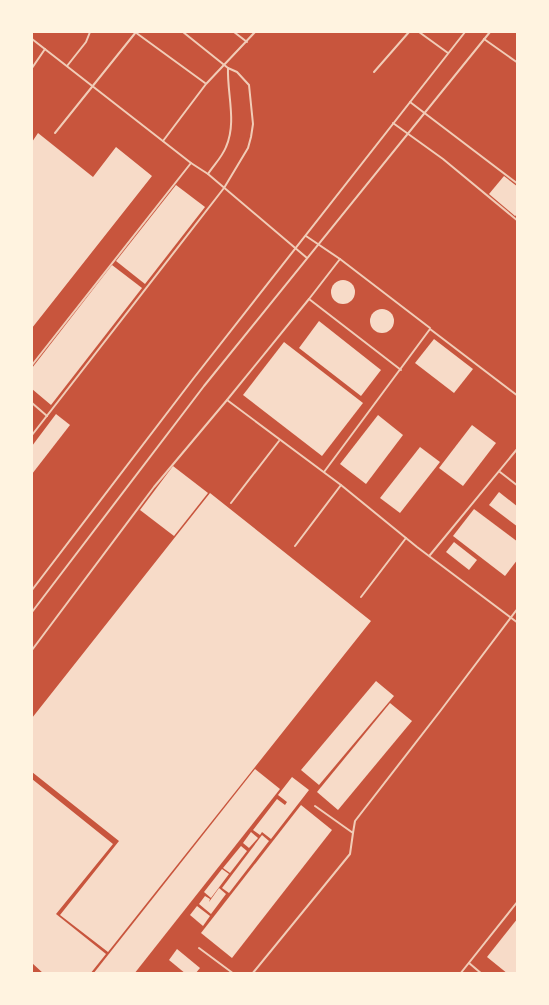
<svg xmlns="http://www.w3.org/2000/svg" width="549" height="1005" font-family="'Public Sans',sans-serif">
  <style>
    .building { fill: #f7dbc8 }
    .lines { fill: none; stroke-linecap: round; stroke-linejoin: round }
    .service { stroke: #f1ccb7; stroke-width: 2 }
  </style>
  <rect width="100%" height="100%" fill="#c8553d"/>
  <g class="building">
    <polygon points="38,133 93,177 116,147 152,176 32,328 32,142"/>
    <polygon points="504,176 518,187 518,214 515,216 489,194"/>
    <polygon points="176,185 205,207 145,284 116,261"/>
    <polygon points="112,265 142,288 51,405 32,389 32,368"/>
    <circle cx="343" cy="292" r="12"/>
    <circle cx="382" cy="321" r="12"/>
    <polygon points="319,321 381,370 361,396 299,348"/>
    <polygon points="434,339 473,369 454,393 415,363"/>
    <polygon points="284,342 363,403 322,456 243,395"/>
    <polygon points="56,414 70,425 32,474 32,446"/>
    <polygon points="378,415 403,435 366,484 340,464"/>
    <polygon points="472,425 496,443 463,486 439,468"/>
    <polygon points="420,447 440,462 400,513 380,498"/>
    <polygon points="173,466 208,493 174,536 140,510"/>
    <polygon points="499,492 518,507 518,527 489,505"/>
    <polygon points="210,493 371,621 108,952 60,915 119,841 32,772 32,718"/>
    <polygon points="474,509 518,542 518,559 505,576 453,536"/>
    <polygon points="454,542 477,560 469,570 446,552"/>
    <polygon points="376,681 394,696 319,785 301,770"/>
    <polygon points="390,703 412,721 338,810 317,792"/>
    <polygon points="255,769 280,789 134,974 93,974"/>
    <polygon points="292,777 309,790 271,839 262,832 260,835 253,830 277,799 285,805 287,802 278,795"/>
    <polygon points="32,779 113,844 56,914 106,954 90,974 44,974 32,963"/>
    <polygon points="301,805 332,830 232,958 201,933"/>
    <polygon points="251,832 258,838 249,848 243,843"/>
    <polygon points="262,835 269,841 229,893 222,888"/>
    <polygon points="241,846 247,851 230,873 223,868"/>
    <polygon points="222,869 229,874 211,898 204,892"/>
    <polygon points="219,888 226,894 211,914 199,904 205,896 210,899 209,902"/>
    <polygon points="197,906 210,916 203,926 190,915"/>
    <polygon points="518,918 518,971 516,974 508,974 487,957"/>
    <polygon points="177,949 200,968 195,974 186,974 169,960"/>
  </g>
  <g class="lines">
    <g class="service">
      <polyline points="135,32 205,83"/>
      <polyline points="234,32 247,42"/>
      <polyline points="419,32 448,53"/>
      <polyline points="32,39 191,163 208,174 307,258"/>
      <polyline points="484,39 518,63"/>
      <polyline points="67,66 86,42 90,32"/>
      <polyline points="32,68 45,49"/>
      <polyline points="374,72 409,32"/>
      <polyline points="410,102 518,184"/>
      <polyline points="393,123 443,159 518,221"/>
      <polyline points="55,133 136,32"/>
      <polyline points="163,141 206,84 255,32"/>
      <path d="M208,174c6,-9 14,-17 18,-27 11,-25 1,-53 2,-79"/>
      <polyline points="306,236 340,259"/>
      <polyline points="32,365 191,163"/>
      <polyline points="401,370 309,299 340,259 430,328"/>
      <polyline points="227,400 309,299"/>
      <polyline points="32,403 47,416"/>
      <polyline points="32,435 224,188 248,148 251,137 253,124 249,85 237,72 228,68 183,32"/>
      <polyline points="324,472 430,329 518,396"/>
      <polyline points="500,472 518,486"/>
      <polyline points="231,503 279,441"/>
      <polyline points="295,546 341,485"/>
      <polyline points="430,555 518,448"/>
      <polyline points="32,590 193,379 465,32"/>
      <polyline points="361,597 406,538"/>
      <polyline points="32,612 204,386 490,32"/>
      <polyline points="32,650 154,487 227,400 341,485 417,547 518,623"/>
      <polyline points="315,806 353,833 355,821 441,710 518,608"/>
      <polyline points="199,948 234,974"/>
      <polyline points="469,963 482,974"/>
      <polyline points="252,974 350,854 353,833"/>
      <polyline points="460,974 518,901"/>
    </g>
  </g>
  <rect width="549" height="1005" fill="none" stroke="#fff3e0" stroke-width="66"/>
</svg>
